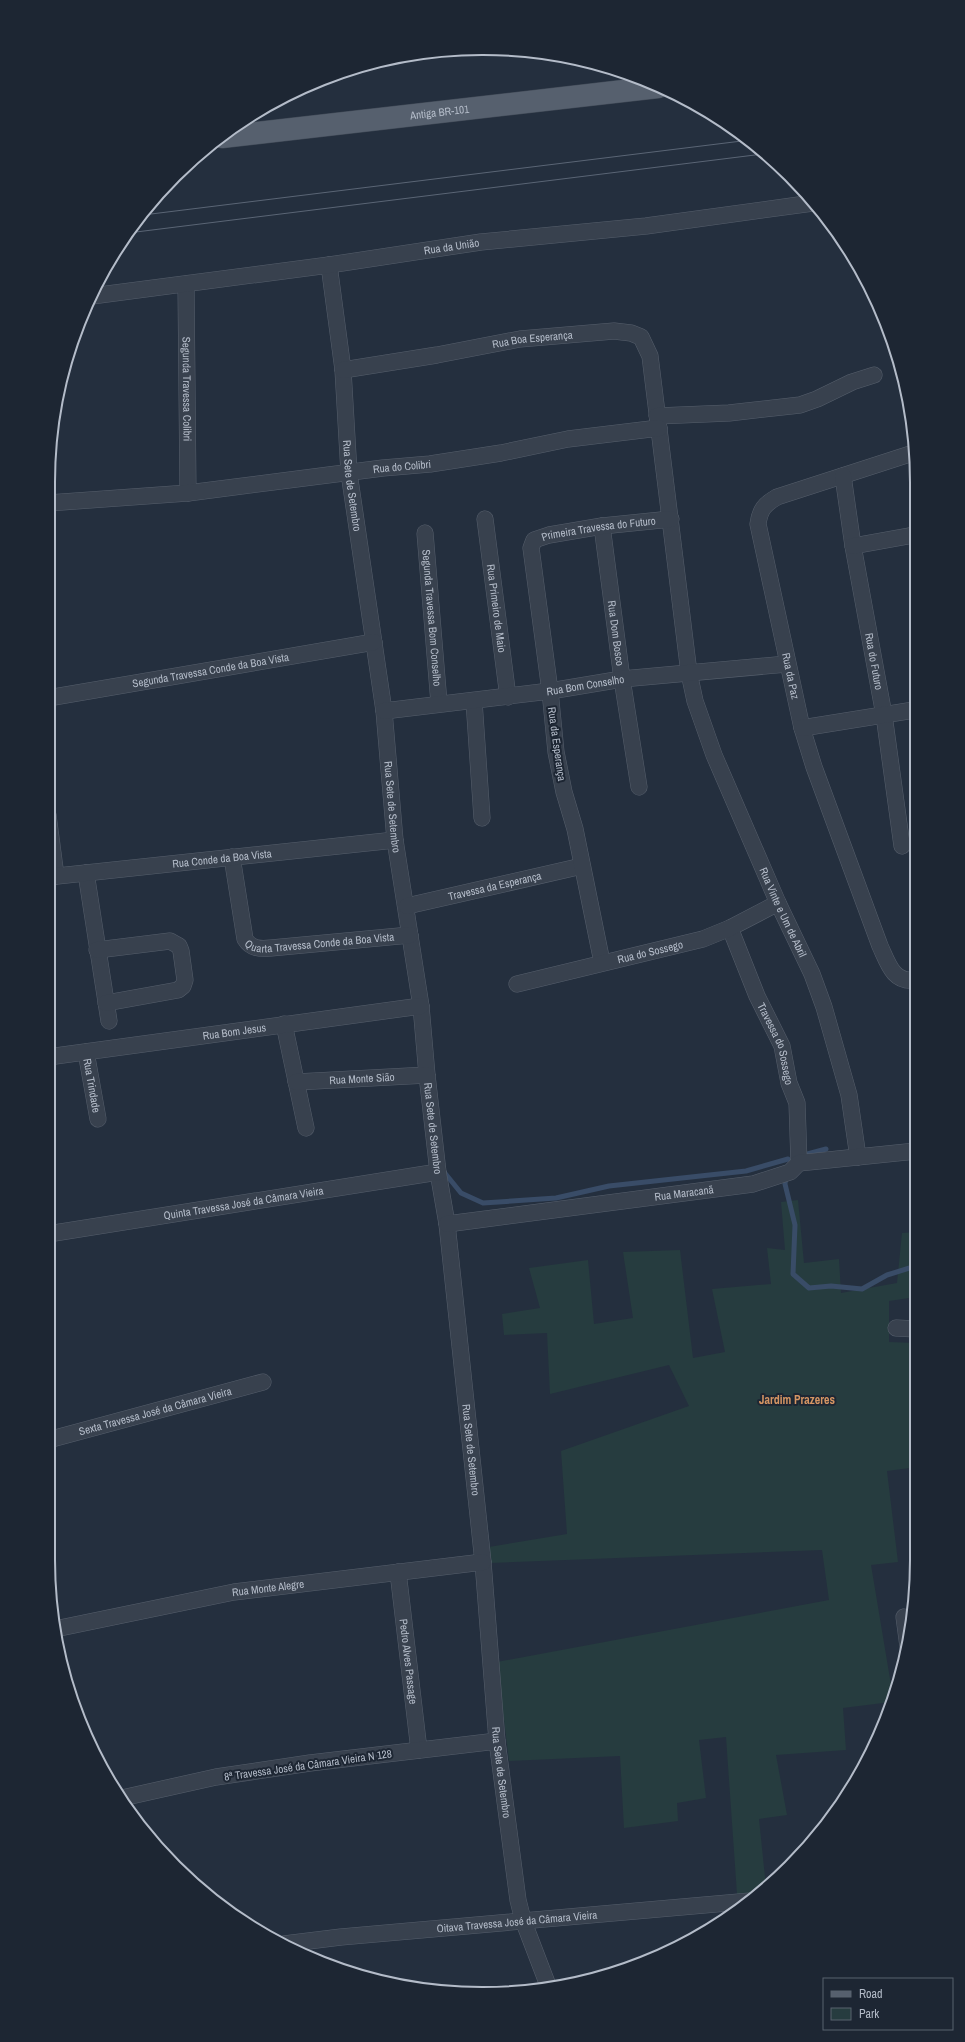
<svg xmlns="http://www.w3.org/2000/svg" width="965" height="2042" font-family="'Archivo Narrow',sans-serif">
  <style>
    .green { fill: #263c3f }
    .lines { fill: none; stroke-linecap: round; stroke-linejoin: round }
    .stream { stroke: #394c67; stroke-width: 5 }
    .minor-casing { stroke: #565f6c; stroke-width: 17 }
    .primary-casing { stroke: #414a57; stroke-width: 23 }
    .minor { stroke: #38414e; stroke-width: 16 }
    .primary { stroke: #56606e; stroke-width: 22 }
    .tram { stroke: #5a6575; stroke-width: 1 }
    .labels { text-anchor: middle; stroke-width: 4; stroke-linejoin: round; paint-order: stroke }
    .street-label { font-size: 11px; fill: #b4bcc9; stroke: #1d2633 }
    .neighbourhood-label { font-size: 12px; font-weight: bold; fill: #d59563; stroke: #1d2633 }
    .rim { fill: none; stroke: #b4bcc9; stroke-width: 2 }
  </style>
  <rect width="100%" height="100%" fill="#242f3e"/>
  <polygon class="green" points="798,1200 804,1263 839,1259 841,1293 897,1283 902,1233 916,1232 916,1297 889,1301 889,1342 916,1343 917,1467 887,1471 898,1562 871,1565 893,1697 891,1702 843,1708 846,1750 776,1755 787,1815 759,1819 766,1887 760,1892 737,1894 726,1737 699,1740 706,1798 677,1803 678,1821 624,1828 620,1756 509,1761 497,1662 829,1600 822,1550 489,1563 489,1547 567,1534 561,1451 689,1406 669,1365 550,1394 547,1333 504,1335 502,1314 540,1308 529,1268 588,1260 594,1324 633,1318 623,1252 680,1250 693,1358 725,1352 712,1289 771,1284 767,1248 785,1250 781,1202"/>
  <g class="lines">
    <g class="stream">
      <polyline points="800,1156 826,1149"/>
      <polyline points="444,1172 461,1193 483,1203 556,1198 609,1186 746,1171 788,1159"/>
      <polyline points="786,1176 785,1184 795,1225 793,1274 809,1288 831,1286 862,1289 887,1275 916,1266"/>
    </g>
    <g class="minor-casing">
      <g id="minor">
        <path id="s1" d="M329,265l14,105 6,103 35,238 11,129 26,166 6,69 11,97 9,52 36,338 14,179 21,159 5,20 26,68"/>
        <path id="s2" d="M186,284l2,209"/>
        <path id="s3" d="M92,296l237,-31 152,-23 165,-16 167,-23"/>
        <path id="s4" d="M343,370l94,-15 83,-16 94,-8 17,2 10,4 9,19 39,317 6,28 19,54 64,148 34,71 12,33 25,88 9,62"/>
        <polyline points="657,416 729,413 800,405 817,399 852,382 874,375"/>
        <path id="s5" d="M913,453l-136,44c-12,7 -17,12 -19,27l44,204 12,39 66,179c8,17 13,37 35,34"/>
        <path id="s6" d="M843,476l10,70 31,169 18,131"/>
        <path id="s7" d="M48,503l140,-10 195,-25 47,-4 71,-11 67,-14 91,-11"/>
        <path id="s8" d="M485,519l23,178"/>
        <path id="s9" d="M602,526l20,153 17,108"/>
        <path id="s10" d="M425,533l14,170"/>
        <polyline points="853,546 914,535"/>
        <path id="s11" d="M48,698l326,-56"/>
        <polyline points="474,701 482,818"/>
        <path id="s12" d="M384,711l166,-20 72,-12 165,-15"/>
        <polyline points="802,728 914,710"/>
        <polyline points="48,815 56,876"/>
        <path id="s13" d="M232,857l13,82c6,10 15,10 26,9l139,-13"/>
        <polyline points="86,873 109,1021"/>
        <path id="s14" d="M48,877l347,-37"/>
        <path id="s15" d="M407,906l175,-40"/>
        <path id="s16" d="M730,928l27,68 25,50 7,37 8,20 2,60"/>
        <polyline points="97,950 170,941 179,946 181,951 185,980 183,986 178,990 106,1003"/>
        <path id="s17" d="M602,962l-27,-133 -11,-37 -8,-40 -6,-61 -19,-143 3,-8 15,-5 53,-9 69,-7"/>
        <path id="s18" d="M517,984l186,-45 27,-11 48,-25"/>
        <polyline points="284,1024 306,1128"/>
        <path id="s19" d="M86,1052l12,67"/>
        <path id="s20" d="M48,1057l373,-51"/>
        <path id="s21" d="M296,1082l131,-7"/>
        <path id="s22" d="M447,1224l306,-40 37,-12 9,-9 117,-12"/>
        <path id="s23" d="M48,1234l390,-62"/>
        <polyline points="896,1328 916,1329"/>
        <path id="s24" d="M48,1440l215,-58"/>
        <path id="s25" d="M398,1572l21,178"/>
        <polyline points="904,1617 908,1647"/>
        <path id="s26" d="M55,1629l179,-37 249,-30"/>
        <polyline points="122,1798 216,1777 310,1763 497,1741"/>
        <path id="s27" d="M284,1944l57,-7 409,-36"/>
      </g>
    </g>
    <g class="primary-casing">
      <g id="primary">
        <path id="s28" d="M222,137l436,-50"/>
      </g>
    </g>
    <use href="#minor" class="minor"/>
    <use href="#primary" class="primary"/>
    <g class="tram">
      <polyline points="143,215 750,140"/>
      <polyline points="128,233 763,154"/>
    </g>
  </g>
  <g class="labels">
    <g class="street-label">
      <text dy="4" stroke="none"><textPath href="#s28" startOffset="219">Antiga BR-101</textPath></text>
      <text dy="4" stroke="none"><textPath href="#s3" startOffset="363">Rua da União</textPath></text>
      <text dy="4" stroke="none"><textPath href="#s4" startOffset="192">Rua Boa Esperança</textPath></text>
      <text dy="4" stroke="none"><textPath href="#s2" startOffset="105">Segunda Travessa Colibri</textPath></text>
      <text dy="4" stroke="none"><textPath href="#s7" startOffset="356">Rua do Colibri</textPath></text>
      <text dy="4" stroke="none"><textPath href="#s1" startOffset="222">Rua Sete de Setembro</textPath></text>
      <text dy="4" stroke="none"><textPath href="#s17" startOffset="495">Primeira Travessa do Futuro</textPath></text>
      <text dy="4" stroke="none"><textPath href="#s8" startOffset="90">Rua Primeiro de Maio</textPath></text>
      <text dy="4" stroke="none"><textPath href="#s10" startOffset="85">Segunda Travessa Bom Conselho</textPath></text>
      <text dy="4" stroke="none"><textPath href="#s9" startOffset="108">Rua Dom Bosco</textPath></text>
      <text dy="4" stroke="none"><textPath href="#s6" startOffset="188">Rua do Futuro</textPath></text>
      <text dy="4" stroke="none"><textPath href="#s11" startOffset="165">Segunda Travessa Conde da Boa Vista</textPath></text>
      <text dy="4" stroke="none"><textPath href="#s5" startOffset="333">Rua da Paz</textPath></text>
      <text dy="4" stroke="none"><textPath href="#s12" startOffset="203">Rua Bom Conselho</textPath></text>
      <text transform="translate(557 744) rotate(82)" y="4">Rua da Esperança</text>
      <text dy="4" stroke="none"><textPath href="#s1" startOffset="546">Rua Sete de Setembro</textPath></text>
      <text dy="4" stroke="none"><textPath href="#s14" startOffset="175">Rua Conde da Boa Vista</textPath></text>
      <text dy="4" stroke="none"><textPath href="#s15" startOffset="90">Travessa da Esperança</textPath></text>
      <text dy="4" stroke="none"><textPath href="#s4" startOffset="900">Rua Vinte e Um de Abril</textPath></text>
      <text dy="4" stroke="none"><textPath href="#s13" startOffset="161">Quarta Travessa Conde da Boa Vista</textPath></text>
      <text dy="4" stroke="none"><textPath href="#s18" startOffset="137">Rua do Sossego</textPath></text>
      <text dy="4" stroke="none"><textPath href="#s20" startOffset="188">Rua Bom Jesus</textPath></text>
      <text dy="4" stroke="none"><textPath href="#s16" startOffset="125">Travessa do Sossego</textPath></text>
      <text dy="4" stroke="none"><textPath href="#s21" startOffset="66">Rua Monte Sião</textPath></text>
      <text dy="4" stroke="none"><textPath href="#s19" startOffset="34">Rua Trindade</textPath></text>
      <text dy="4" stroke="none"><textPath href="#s1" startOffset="870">Rua Sete de Setembro</textPath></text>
      <text dy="4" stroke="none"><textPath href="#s22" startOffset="239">Rua Maracanã</textPath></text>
      <text dy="4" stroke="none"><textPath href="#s23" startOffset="198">Quinta Travessa José da Câmara Vieira</textPath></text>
      <text dy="4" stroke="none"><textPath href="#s24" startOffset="111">Sexta Travessa José da Câmara Vieira</textPath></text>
      <text dy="4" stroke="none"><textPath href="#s1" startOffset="1194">Rua Sete de Setembro</textPath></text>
      <text dy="4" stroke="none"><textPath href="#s26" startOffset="217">Rua Monte Alegre</textPath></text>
      <text dy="4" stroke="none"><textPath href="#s25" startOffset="90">Pedro Alves Passage</textPath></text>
      <text transform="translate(308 1765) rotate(-8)" y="4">8ª Travessa José da Câmara Vieira N 128</text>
      <text dy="4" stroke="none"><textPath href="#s1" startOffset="1518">Rua Sete de Setembro</textPath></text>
      <text dy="4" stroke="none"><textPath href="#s27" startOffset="234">Oitava Travessa José da Câmara Vieira</textPath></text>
    </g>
    <g class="neighbourhood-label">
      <text x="797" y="1404">Jardim Prazeres</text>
    </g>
  </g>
  <path d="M0 0H965V2042H0ZM482 55H483A427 427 0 0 1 910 482V1560A427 427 0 0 1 483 1987H482A427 427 0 0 1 55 1560V482A427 427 0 0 1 482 55Z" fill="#1d2633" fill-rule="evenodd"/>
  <path class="rim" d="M482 55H483A427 427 0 0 1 910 482V1560A427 427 0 0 1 483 1987H482A427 427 0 0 1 55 1560V482A427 427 0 0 1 482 55Z"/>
  <rect x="823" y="1978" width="130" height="52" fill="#1d2633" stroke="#59626f"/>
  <rect x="831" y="1991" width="20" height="6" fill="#56606e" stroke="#59626f"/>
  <text x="859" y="1998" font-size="12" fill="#b4bcc9">Road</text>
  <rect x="831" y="2008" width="20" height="12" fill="#263c3f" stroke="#59626f"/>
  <text x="859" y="2018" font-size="12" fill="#b4bcc9">Park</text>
</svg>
